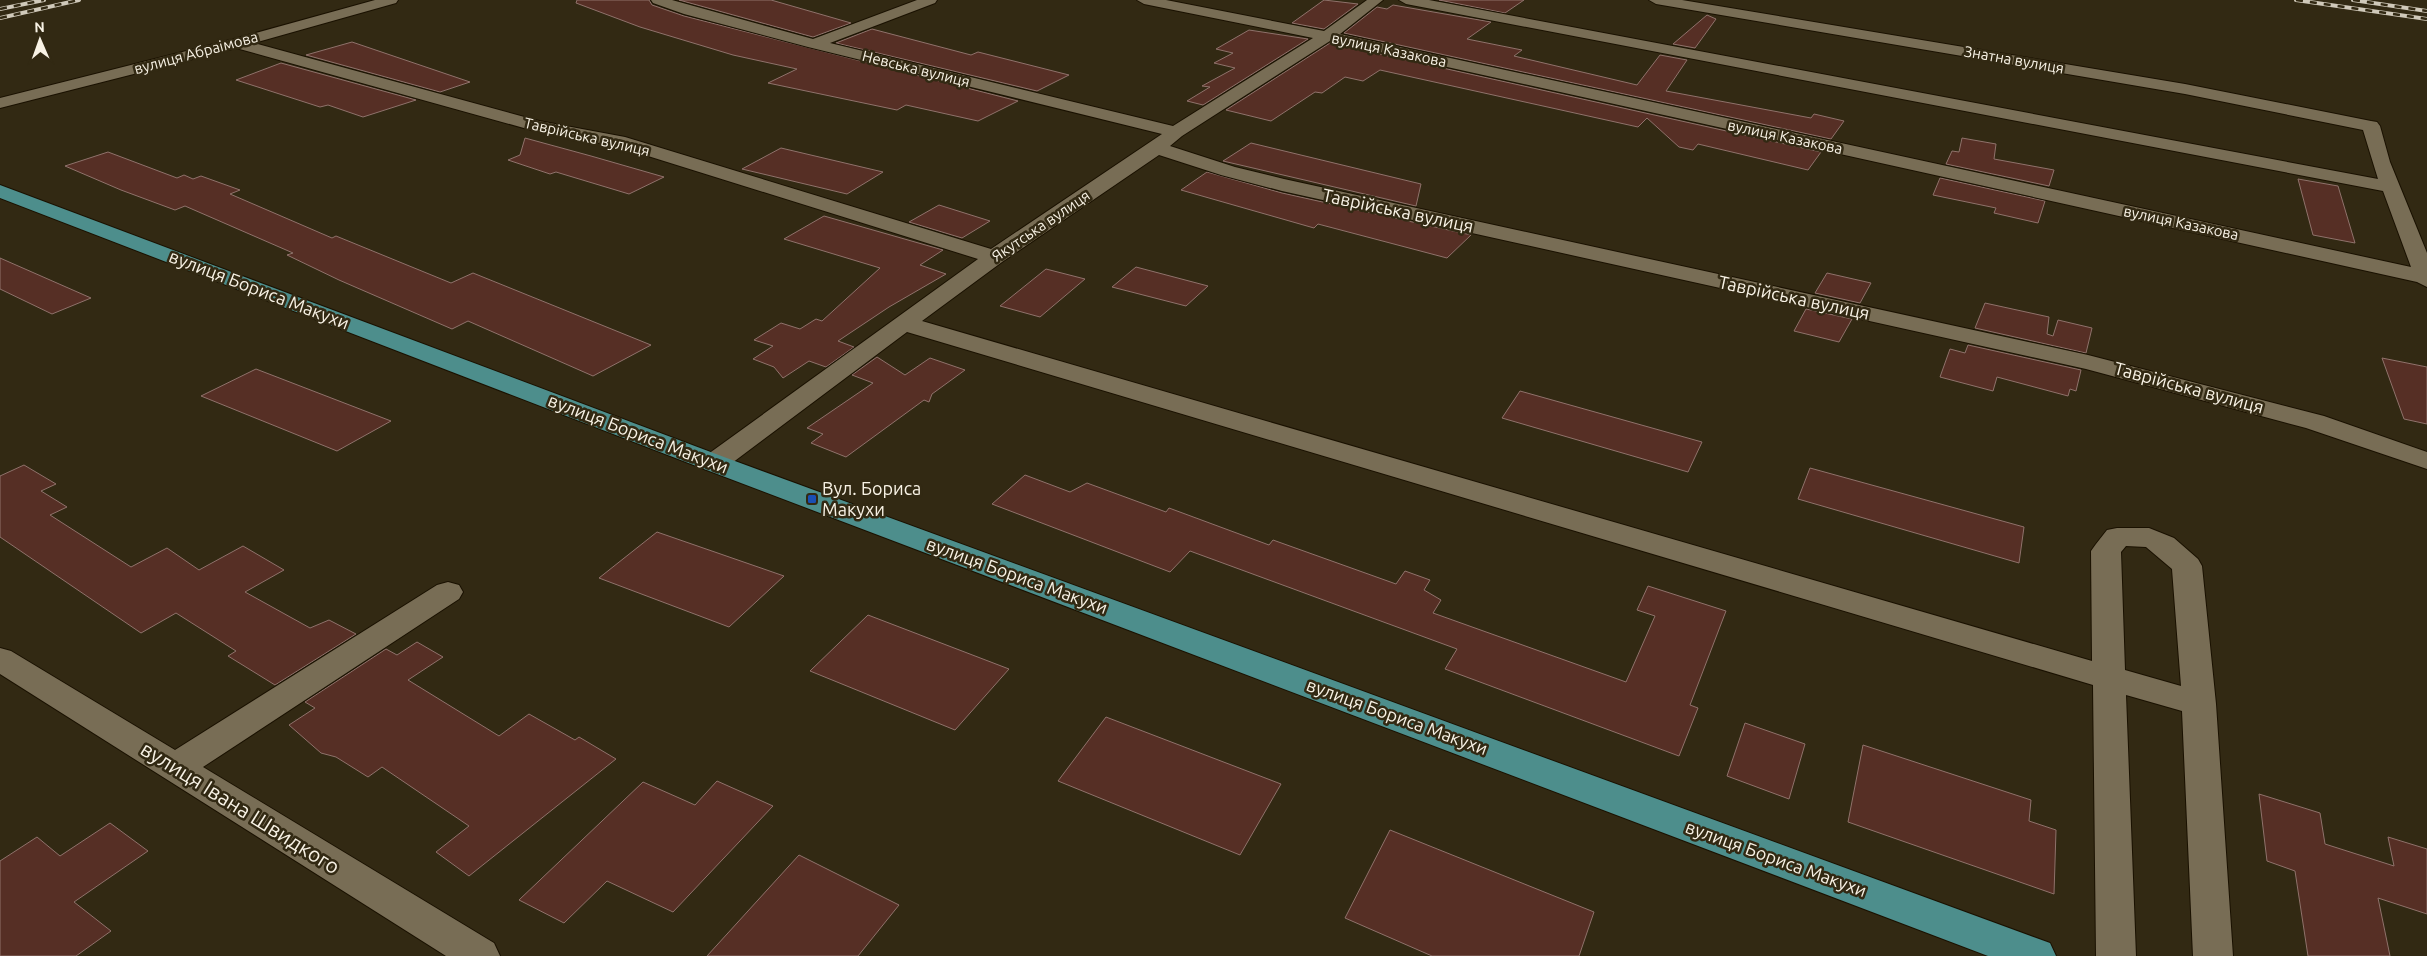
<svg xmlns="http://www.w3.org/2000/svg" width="2427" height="956" font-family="Ubuntu,sans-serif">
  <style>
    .building { fill: #562f25; stroke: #8f726b }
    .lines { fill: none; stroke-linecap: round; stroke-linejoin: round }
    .minor-casing { stroke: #1a1100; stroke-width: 2 }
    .major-casing { stroke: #1a1100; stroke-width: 2 }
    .minor { fill: #786d55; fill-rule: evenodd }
    .major { fill: #4d8e8c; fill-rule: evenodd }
    .rail-casing { stroke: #d0c9ba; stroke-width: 4 }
    .rail { stroke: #322913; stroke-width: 2.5; stroke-dasharray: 7; stroke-linecap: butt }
    .transit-dot { fill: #1a4fb4; stroke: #322913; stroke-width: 2 }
    .labels { text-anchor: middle; stroke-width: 5; stroke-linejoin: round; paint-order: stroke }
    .far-street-label { font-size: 15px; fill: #f8f2e5; stroke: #322913 }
    .street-label { font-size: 18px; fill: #f8f2e5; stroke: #322913 }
    .poi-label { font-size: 18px; fill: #f8f2e5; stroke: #322913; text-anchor: start }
    .near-street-label { font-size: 21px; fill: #f8f2e5; stroke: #322913 }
  </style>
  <rect width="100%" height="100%" fill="#322913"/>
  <g class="building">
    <polygon points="577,0 649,0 652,5 684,16 1018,101 978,121 906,105 897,110 768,83 797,69 733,55 640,27 576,3"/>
    <polygon points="679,0 771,0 851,23 813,37"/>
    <polygon points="1324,0 1358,4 1324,29 1292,23"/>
    <polygon points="1439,0 1524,0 1505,13"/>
    <polygon points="1393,5 1491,22 1467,39 1522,50 1514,56 1637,85 1660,55 1687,60 1666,91 1811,118 1814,114 1844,121 1831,139 1344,33 1377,7 1387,9"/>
    <polygon points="1707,15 1716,19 1695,48 1673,44"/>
    <polygon points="872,29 971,55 978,52 1069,75 1037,91 836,43"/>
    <polygon points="1249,30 1308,39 1203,105 1187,101 1210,87 1202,86 1235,68 1214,63 1233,53 1216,49"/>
    <polygon points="352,42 470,82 440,92 306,55"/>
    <polygon points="1330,43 1821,152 1808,170 1698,144 1693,150 1679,147 1647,118 1638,127 1380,70 1363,81 1345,77 1322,93 1315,92 1271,121 1226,110"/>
    <polygon points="281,63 416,100 363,117 328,105 320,107 236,80"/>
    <polygon points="525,138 591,156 664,177 629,194 556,172 550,174 508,160 520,155"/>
    <polygon points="1962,138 1996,144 1994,159 2054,170 2049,186 1946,164 1952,151 1959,152"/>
    <polygon points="1251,143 1421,184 1416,206 1223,161"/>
    <polygon points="781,148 883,172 847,194 742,169"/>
    <polygon points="108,152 177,178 184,175 193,179 201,176 240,190 230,194 332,238 336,236 451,283 473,273 651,345 593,376 468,321 452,329 339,280 287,255 293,253 185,206 175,210 121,190 65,166"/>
    <polygon points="1207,172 1282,193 1471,235 1447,258 1318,224 1314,228 1181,190"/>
    <polygon points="1940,178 2045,201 2038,223 1994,213 1996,208 1933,195"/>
    <polygon points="2298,179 2338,186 2355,243 2313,235"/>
    <polygon points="939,205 990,221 962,238 909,222"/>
    <polygon points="824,216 943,250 920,265 946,274 889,307 838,341 854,347 826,367 809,361 783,378 774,367 753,359 773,346 754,340 781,323 800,329 816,319 822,321 880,268 784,239"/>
    <polygon points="0,258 91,298 52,314 0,289"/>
    <polygon points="1136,267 1208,286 1186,306 1112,287"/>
    <polygon points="1046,269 1085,279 1040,317 1000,306"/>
    <polygon points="1827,273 1871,283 1860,303 1815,293"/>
    <polygon points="1985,303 2049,317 2047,334 2053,336 2058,320 2092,328 2086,353 1975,328"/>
    <polygon points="1806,309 1852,319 1839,342 1794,331"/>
    <polygon points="1968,345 2081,370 2076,391 2070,389 2068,396 1997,377 1993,391 1940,377 1950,349 1965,353"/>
    <polygon points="877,357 905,375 930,358 965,370 932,394 929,402 924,400 846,457 811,443 823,434 807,428 873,383 852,375"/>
    <polygon points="2382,358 2427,367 2427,424 2404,419"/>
    <polygon points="256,369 391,421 337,451 201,396"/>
    <polygon points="1520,391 1702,442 1688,472 1502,418"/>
    <polygon points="24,465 56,484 41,491 67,507 50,515 131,567 167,548 199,570 243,546 284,570 245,592 310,628 329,620 356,634 275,685 228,656 236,651 176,613 141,633 0,537 0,476"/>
    <polygon points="1810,468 2024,527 2019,563 1798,499"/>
    <polygon points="1025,475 1070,492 1087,483 1166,512 1169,508 1269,545 1273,540 1396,584 1405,571 1430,580 1424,590 1441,600 1433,613 1626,682 1655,616 1637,610 1648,586 1726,611 1690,705 1698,708 1679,756 1445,669 1457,649 1190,551 1170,572 992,504"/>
    <polygon points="657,532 784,576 729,627 599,578"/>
    <polygon points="868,615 1009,669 955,730 810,671"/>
    <polygon points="417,642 443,657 408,680 499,736 529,714 575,740 579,737 616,759 469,876 436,852 469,826 382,767 368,777 336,757 321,753 289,725 315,708 305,702 386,649 397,655"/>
    <polygon points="1106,717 1281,784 1240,855 1058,781"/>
    <polygon points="1745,723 1805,744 1789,799 1727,776"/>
    <polygon points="1863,745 2031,800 2029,821 2056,830 2054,894 1848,822"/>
    <polygon points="717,781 773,806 673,912 607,881 564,923 519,900 643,782 695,805"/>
    <polygon points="2259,794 2320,813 2325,844 2394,866 2388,837 2427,849 2427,914 2378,898 2390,956 2308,956 2295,871 2267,861"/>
    <polygon points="110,823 148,851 74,902 111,931 76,956 0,956 0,861 37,837 60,856"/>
    <polygon points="1390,830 1594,912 1579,956 1432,956 1345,918"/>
    <polygon points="799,855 899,905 858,956 707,956"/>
  </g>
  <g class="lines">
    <g class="minor-casing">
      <g id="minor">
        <path d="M375,0h23l-2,3 -142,40 285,78 86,16 366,112 171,-115 -354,-87 -124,-33 -31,-11 -2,-3h21l141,39 104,-39h20l-2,3 -105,40 343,83 140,-88 -169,-34 -7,-4h29l158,31 43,-31h16l-43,34 1071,233 -28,-76 -977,-187 -7,-4h30l949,179 -15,-49 -178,-36 -529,-90 -7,-4h33l503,84 186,37 6,1 3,4 10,36 37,91v34l-10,-5 -1087,-241 -148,95 -12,10 65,21 49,12 804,176 236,61 103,36v17l-121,-41 -220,-59 -804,-178 -61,-16 -62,-20 -157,107 -80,59 1170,340 -1,-110 5,-7 11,-14 10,-2h32l25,10 24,21 4,7 14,138 17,252h-40l-11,-245 -56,-16 10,261h-40l-3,-271 -1186,-353 -183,137 -10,2 -10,-2 -4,-6 4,-6 274,-198 -362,-113 -85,-16 -295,-82 -236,60v-10l230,-58zM2126,546l20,1 26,22 9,117 -56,-16 -4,-118z"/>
        <polygon points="448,582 459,585 463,592 459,599 203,767 494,943 500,956 446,956 0,674 0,648 11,651 175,750 437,585"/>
      </g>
    </g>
    <g class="major-casing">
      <polygon id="major" points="0,185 724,457 2050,943 2056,956 1988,956 704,469 0,198"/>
    </g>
    <use href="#minor" class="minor"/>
    <use href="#major" class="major"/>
    <g class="rail-casing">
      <g id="rail">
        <polyline points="2296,0 2427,19"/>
        <polyline points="2353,0 2427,11"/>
        <polyline points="0,9 44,0"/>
        <polyline points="0,18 79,0"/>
      </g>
    </g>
    <use href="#rail" class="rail"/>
  </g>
  <rect class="transit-dot" x="807" y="494" width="10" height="10" rx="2.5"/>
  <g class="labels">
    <g class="far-street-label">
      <text transform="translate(1389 50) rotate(12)" y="5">вулиця Казакова</text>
      <text transform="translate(196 53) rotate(-15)" y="5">вулиця Абраімова</text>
      <text transform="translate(2014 60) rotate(10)" y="5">Знатна вулиця</text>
      <text transform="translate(916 69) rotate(14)" y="5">Невська вулиця</text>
      <text transform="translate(587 137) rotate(13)" y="5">Таврійська вулиця</text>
      <text transform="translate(1785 137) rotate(12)" y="5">вулиця Казакова</text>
      <text transform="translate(2181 223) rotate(12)" y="5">вулиця Казакова</text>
      <text transform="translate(1041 226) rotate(-34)" y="5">Якутська вулиця</text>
    </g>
    <g class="street-label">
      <text transform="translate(1398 211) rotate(12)" y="6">Таврійська вулиця</text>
      <text transform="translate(259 290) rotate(21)" y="6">вулиця Бориса Макухи</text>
      <text transform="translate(1794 298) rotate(12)" y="6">Таврійська вулиця</text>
      <text transform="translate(2189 388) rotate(15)" y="6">Таврійська вулиця</text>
      <text transform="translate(638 434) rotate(21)" y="6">вулиця Бориса Макухи</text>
      <text transform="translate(1017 576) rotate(20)" y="6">вулиця Бориса Макухи</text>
      <text transform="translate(1397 717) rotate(20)" y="6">вулиця Бориса Макухи</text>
      <text transform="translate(1776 859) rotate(20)" y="6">вулиця Бориса Макухи</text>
    </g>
    <g class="poi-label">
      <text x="822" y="495">Вул. Бориса<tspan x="822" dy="21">Макухи</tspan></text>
    </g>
    <g class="near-street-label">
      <text transform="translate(240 808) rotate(32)" y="7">вулиця Івана Швидкого</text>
    </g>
  </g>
  <g transform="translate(40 40) rotate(358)" stroke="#322913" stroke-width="4" paint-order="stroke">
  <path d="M0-4L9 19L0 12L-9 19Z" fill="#f8f2e5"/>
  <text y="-8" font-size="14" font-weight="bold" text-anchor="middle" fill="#f8f2e5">N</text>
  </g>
</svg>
